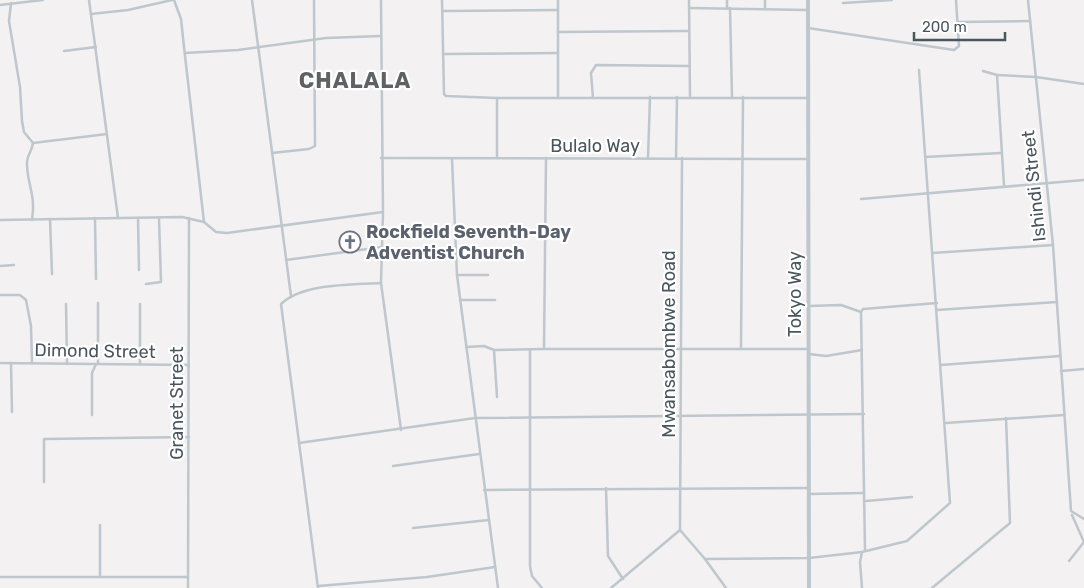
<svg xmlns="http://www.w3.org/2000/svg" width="1084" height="588" font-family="Rubik,sans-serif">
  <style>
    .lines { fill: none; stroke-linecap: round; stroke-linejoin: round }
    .minor { stroke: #bec7cd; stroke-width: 2.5 }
    .tertiary { stroke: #bec7cd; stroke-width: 4 }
    .labels { text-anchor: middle; stroke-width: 4.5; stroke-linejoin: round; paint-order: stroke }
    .street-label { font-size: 18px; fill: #4a565d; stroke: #fff }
    .worship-label { font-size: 18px; font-weight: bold; fill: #5b616d; stroke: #fff; text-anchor: start }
    .district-label { font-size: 22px; font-weight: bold; letter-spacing: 1px; fill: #5e6265; stroke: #fff }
  </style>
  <rect width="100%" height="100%" fill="#f3f1f1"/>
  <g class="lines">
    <g class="minor">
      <polyline points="89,0 118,218"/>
      <polyline points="174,0 181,19 184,47 204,222"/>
      <polyline points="252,0 291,296"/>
      <polyline points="442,0 444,94 446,96 497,98 808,98"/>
      <polyline points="558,0 558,98"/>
      <polyline points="689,0 690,97"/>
      <polyline points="727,0 727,8"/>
      <polyline points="1028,0 1053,245 1071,511 1084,519"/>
      <path d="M11,3l-2,18 11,66 2,34 2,11 9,11c-1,9 -7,13 -6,22 1,22 9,31 5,55"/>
      <polyline points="843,3 892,0"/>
      <polyline points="0,5 43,0"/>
      <polyline points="689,8 807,10"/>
      <polyline points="730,8 732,97"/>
      <polyline points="765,8 765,0"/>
      <polyline points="443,11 558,10"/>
      <polyline points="91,14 128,10 172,0"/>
      <polyline points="958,22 1030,21"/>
      <polyline points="808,28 954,50 959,46 956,0"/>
      <polyline points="558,32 688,31"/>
      <polyline points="64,51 96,47"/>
      <polyline points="185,53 238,50 326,38 380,36"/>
      <polyline points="443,54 558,53"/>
      <polyline points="983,71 997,75 1004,185"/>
      <polyline points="997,75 1036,77 1084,84"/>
      <polyline points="593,98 591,73 596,65 689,66"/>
      <polyline points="33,143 107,134"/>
      <polyline points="272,153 309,149 315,146 314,0"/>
      <polyline points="925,157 1001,153"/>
      <polyline points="381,158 808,159"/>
      <polyline points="497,158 497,98"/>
      <polyline points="546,158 544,349 808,349"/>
      <polyline points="648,158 650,97"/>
      <polyline points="676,158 677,97"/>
      <polyline points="452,159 457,275 498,588"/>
      <polyline points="861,199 1084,180"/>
      <polyline points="383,213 381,283 401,430"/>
      <polyline points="95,218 96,279"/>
      <polyline points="138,218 139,270"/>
      <polyline points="50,219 52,274"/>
      <polyline points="0,220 182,217 204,222 216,232 227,233 383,212 381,0"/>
      <polyline points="933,253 1053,245"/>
      <polyline points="286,260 382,247"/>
      <polyline points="0,266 14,265"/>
      <polyline points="457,275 488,275"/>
      <polyline points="146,284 161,282 159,218"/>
      <polyline points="0,295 20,295 26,300 31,326 32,363"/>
      <polyline points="460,300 495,300"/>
      <polyline points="98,303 98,364"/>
      <polyline points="66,304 67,364"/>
      <polyline points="809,306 841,305 861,312"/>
      <polyline points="937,310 1057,302"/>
      <polyline points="861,312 865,550"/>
      <polyline points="861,312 863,309 937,303"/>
      <polyline points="466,347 484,346 494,350 543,349"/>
      <polyline points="741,347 743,97"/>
      <polyline points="494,350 497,397"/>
      <polyline points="530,350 530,566 532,576 542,588"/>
      <polyline points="809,354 826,356 862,350"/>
      <polyline points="0,363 189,365"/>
      <polyline points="11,363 12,412"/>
      <polyline points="140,364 140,304"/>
      <polyline points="941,365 1060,356"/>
      <polyline points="1061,371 1084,369"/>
      <polyline points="92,415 92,373 96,364"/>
      <polyline points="946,423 1064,415"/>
      <polyline points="299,443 475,418 864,414"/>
      <polyline points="393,466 479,454"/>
      <polyline points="44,482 44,439 189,437"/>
      <polyline points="606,488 608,556 623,579"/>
      <polyline points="484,490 809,488"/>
      <polyline points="809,494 864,493"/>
      <polyline points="866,501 912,497"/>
      <polyline points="413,528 489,520"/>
      <polyline points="680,530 705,559 809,558 862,552 907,541 950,503 919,70"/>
      <polyline points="680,530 682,158"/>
      <polyline points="862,552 860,562 862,588"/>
      <polyline points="705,559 726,588"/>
      <polyline points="1069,561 1084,542 1072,515"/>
      <polyline points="0,577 188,577"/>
      <polyline points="100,577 100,525"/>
      <polyline points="318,586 427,577 495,567"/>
      <polyline points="188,588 189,218"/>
      <path d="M318,588l-37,-284c22,-21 71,-19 100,-21"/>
      <polyline points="611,588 680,530"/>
      <polyline points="932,588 1010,523 1006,418"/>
    </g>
    <polyline class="tertiary" points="808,0 809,588"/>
  </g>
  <defs>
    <g id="church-ring" transform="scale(1.125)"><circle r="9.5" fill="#fff" stroke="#6b7280" stroke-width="1.5"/><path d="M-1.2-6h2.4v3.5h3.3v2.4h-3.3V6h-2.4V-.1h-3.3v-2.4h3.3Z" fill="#6b7280"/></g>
  </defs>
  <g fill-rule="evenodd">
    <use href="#church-ring" x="350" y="242"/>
  </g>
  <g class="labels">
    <g class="street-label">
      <text x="595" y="152">Bulalo Way</text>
      <text transform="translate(1034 186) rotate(-96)" y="6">Ishindi Street</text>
      <text transform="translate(795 294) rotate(-90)" y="6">Tokyo Way</text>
      <text transform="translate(669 344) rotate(-90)" y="6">Mwansabombwe Road</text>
      <text transform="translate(95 351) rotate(1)" y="6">Dimond Street</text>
      <text transform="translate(177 403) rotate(-90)" y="6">Granet Street</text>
    </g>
    <g class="worship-label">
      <text x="366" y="238">Rockfield Seventh-Day<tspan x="366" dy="21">Adventist Church</tspan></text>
    </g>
    <g class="district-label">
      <text x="355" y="88">CHALALA</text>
    </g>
  </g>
  <path d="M914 32v8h91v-8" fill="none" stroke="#4a565d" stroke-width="2.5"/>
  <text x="922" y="32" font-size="15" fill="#4a565d" stroke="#ffffff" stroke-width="4" paint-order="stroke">200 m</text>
</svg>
